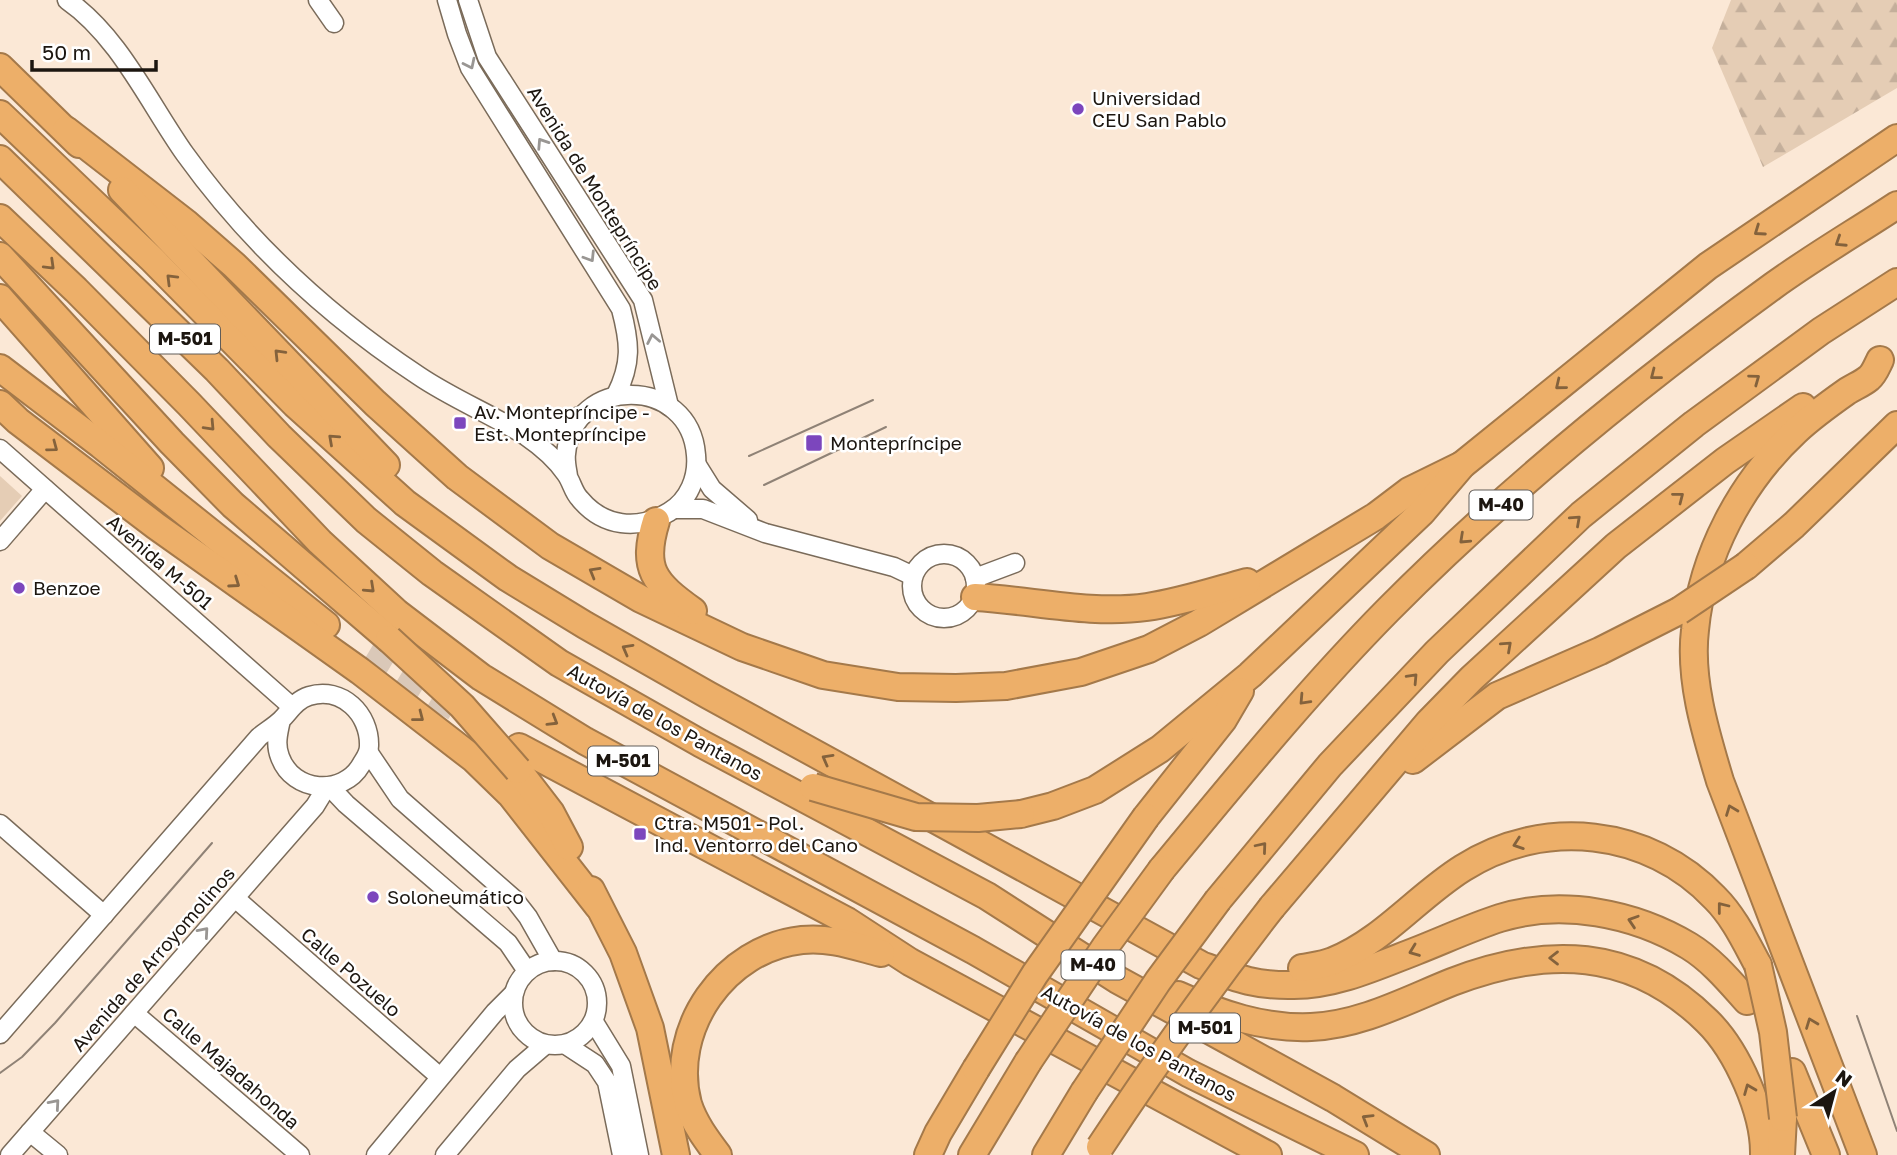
<svg xmlns="http://www.w3.org/2000/svg" width="1897" height="1155" font-family="'Golos Text',sans-serif">
  <style>
    .forest { fill: url(#forest-firs) }
    .green { fill: #e5cdb5 }
    .lines { fill: none; stroke-linecap: round; stroke-linejoin: round }
    .highway-tunnel { stroke: #dac8b8; stroke-width: 26; stroke-dasharray: 26 13; stroke-linecap: butt }
    .minor-casing { stroke: #7a6b5a; stroke-width: 21 }
    .highway-casing { stroke: #a4794a; stroke-width: 30 }
    .minor { stroke: #fff; stroke-width: 18 }
    .highway { stroke: #edaf69; stroke-width: 26 }
    .tram { stroke: #8f8276; stroke-width: 2 }
    .highway-bridge-casing { stroke: #a4794a; stroke-width: 30; stroke-linecap: butt }
    .highway-bridge { stroke: #edaf69; stroke-width: 26 }
    .oneway { stroke: #999693 }
    .oneway2 { stroke: #84623c }
    .poi-dot { fill: #7c46bd; stroke: #fff; stroke-width: 2.5 }
    .labels { text-anchor: middle; stroke-width: 5; stroke-linejoin: round; paint-order: stroke }
    .shield { fill: #fff; stroke: #605c58; stroke-width: 2 }
    .shield-label { font-size: 18px; font-weight: bold; fill: #1c1610 }
    .poi-label { font-size: 19px; fill: #1c1610; stroke: #fff; text-anchor: start }
    .street-label { font-size: 19px; fill: #1c1610; stroke: #fff }
  </style>
  <defs>
    <pattern id="forest-firs" width="22" height="20" patternUnits="userSpaceOnUse" patternTransform="scale(1.75)"><rect width="22" height="20" fill="#e5cdb5"/><path d="M5 1l3.5 6h-7zM16 11l3.5 6h-7z" fill="#c4af9b"/></pattern>
  </defs>
  <rect width="100%" height="100%" fill="#fbe8d6"/>
  <polygon class="forest" points="1731,0 1897,0 1897,88 1763,167 1712,48"/>
  <polygon class="green" points="0,476 22,496 0,521"/>
  <g class="lines">
    <polyline class="highway-tunnel" points="367,655 455,708"/>
    <g class="minor-casing">
      <g id="minor">
        <path d="M67,0c52,36 82,103 118,154 64,89 143,162 234,222 34,23 72,38 107,60 16,11 30,23 40,38 6,8 7,18 14,25 23,28 58,32 89,13 20,-12 29,-35 27,-57 -6,-80 -123,-80 -130,-1 -1,7 1,15 2,22"/>
        <polyline points="318,0 334,23"/>
        <path d="M447,0l10,34 13,34 151,241c9,34 11,54 -5,86"/>
        <polyline points="468,0 487,57 643,300 669,406"/>
        <polyline points="507,422 555,424 583,415"/>
        <polyline points="0,449 291,706"/>
        <polyline points="697,465 712,489 748,520"/>
        <polyline points="675,509 703,509 765,533 894,567 913,576"/>
        <polyline points="0,541 45,489"/>
        <circle cx="944" cy="586" r="32"/>
        <polyline points="975,578 1015,563"/>
        <polyline points="369,753 400,799 514,899 528,917 553,961"/>
        <polyline points="330,787 346,804 508,943 527,971"/>
        <polyline points="0,824 104,915"/>
        <polyline points="235,898 440,1077"/>
        <circle cx="555" cy="1003" r="42"/>
        <polyline points="134,1013 300,1155"/>
        <polyline points="594,1022 621,1066 639,1155"/>
        <path d="M0,1034l259,-297c7,-6 16,-11 22,-17 9,-9 15,-20 28,-24 33,-10 61,18 60,50 0,8 -4,12 -8,19 -18,31 -68,28 -81,-8 -5,-12 -2,-24 1,-37"/>
        <polyline points="566,1045 595,1064 607,1082 622,1155"/>
        <polyline points="30,1132 58,1155"/>
        <polyline points="10,1155 315,806 326,788"/>
        <polyline points="376,1155 495,1012 513,994"/>
        <polyline points="445,1155 517,1069 545,1045"/>
      </g>
    </g>
    <g class="highway-casing">
      <g id="highway">
        <polyline points="0,67 79,144"/>
        <path d="M0,114l153,146 142,144 110,99 103,75 77,47 123,70 493,270c35,13 54,21 93,20 42,0 83,-19 122,-34 28,-11 56,-24 84,-33 62,-19 134,-5 189,28 23,14 41,36 58,55"/>
        <polyline points="66,130 186,223 234,265 375,403 457,477 550,546 641,599 742,647 823,675 898,687 956,688 1006,686 1081,672 1149,649 1199,623 1376,516 1409,491 1462,465"/>
        <polyline points="0,159 217,370 279,436 366,520 432,573 559,663 700,743 987,896 1118,980 1333,1098 1426,1155"/>
        <polyline points="122,190 386,465"/>
        <polyline points="0,218 76,290 189,404 320,542 397,613 481,677 585,741 973,950 1188,1073 1355,1155"/>
        <polyline points="0,256 172,443 233,505 389,639"/>
        <polyline points="0,298 150,468"/>
        <polyline points="0,368 101,445 326,625"/>
        <polyline points="0,404 18,421 156,526 360,671 474,759 511,795 598,906"/>
        <path d="M656,521c-15,48 -2,62 37,90"/>
        <polyline points="1746,566 1794,525 1897,425"/>
        <path d="M975,597c56,3 116,18 172,10 34,-5 67,-16 100,-25"/>
        <polyline points="519,747 847,921 910,962 1268,1155"/>
        <polyline points="1413,760 1497,696 1600,651 1679,611"/>
        <polyline points="518,770 551,813 569,847"/>
        <polyline points="1021,814 1053,806 1095,790 1160,749 1250,675 1422,512 1462,465 1708,266 1897,138"/>
        <polyline points="1146,817 1223,720 1240,691"/>
        <path d="M1162,869c73,-88 145,-177 226,-259 118,-119 250,-226 385,-324 40,-29 83,-54 124,-81"/>
        <polyline points="591,890 623,953 650,1028 676,1155"/>
        <polyline points="1218,900 1330,765 1437,652 1581,515 1694,424 1821,331 1897,282"/>
        <polyline points="1272,907 1429,722 1472,678 1616,546 1725,461 1803,407"/>
        <path d="M1302,968c10,-2 22,-3 31,-7 50,-20 85,-65 130,-93 80,-51 186,-40 252,30 19,19 30,43 43,67"/>
        <path d="M1178,995c42,19 86,34 133,32 50,-2 96,-27 141,-45 94,-36 180,-35 255,39 30,29 58,92 57,134"/>
        <polyline points="1792,1072 1826,1155"/>
        <path d="M718,1155c-12,-16 -24,-32 -30,-51 -20,-75 37,-156 114,-164 28,-3 52,6 79,13"/>
        <polyline points="928,1155 938,1133 976,1069"/>
        <polyline points="972,1155 1028,1062"/>
        <polyline points="1046,1155 1084,1092"/>
        <polyline points="1781,1155 1783,1118"/>
        <path d="M1863,1155l-143,-374c-14,-47 -31,-101 -25,-151 7,-75 46,-148 101,-199 15,-14 33,-27 50,-39 7,-5 16,-8 23,-14 5,-4 8,-12 11,-18"/>
      </g>
    </g>
    <use href="#minor" class="minor"/>
    <use href="#highway" class="highway"/>
    <g class="tram">
      <polyline points="749,456 873,400"/>
      <polyline points="764,485 886,427"/>
      <polyline points="1857,1016 1897,1131"/>
      <polyline points="0,1073 22,1057 55,1023 212,843"/>
    </g>
    <g class="highway-bridge-casing">
      <g id="highway-bridge">
        <polyline points="1679,611 1746,566"/>
        <polyline points="389,639 462,706 518,770"/>
        <polyline points="813,787 916,817 978,818 1021,814"/>
        <polyline points="1758,965 1773,1032 1783,1118"/>
        <polyline points="1028,1062 1105,947 1162,869"/>
        <polyline points="976,1069 1035,974 1146,817"/>
        <polyline points="1084,1092 1158,981 1218,900"/>
        <path d="M1100,1147c54,-82 111,-162 172,-240"/>
      </g>
    </g>
    <use href="#highway-bridge" class="highway-bridge"/>
  </g>
  <defs><path id="oneway-chevron" d="M-2-3.5L2.5 0L-2 3.5" fill="none" stroke-width="1.6" stroke-linecap="round" stroke-linejoin="round" transform="scale(1.75)"/></defs>
  <g class="oneway">
    <use href="#oneway-chevron" transform="translate(470 64) rotate(64)"/>
    <use href="#oneway-chevron" transform="translate(542 143) rotate(-123)"/>
    <use href="#oneway-chevron" transform="translate(590 257) rotate(58)"/>
    <use href="#oneway-chevron" transform="translate(653 339) rotate(-101)"/>
    <use href="#oneway-chevron" transform="translate(204 932) rotate(-49)"/>
    <use href="#oneway-chevron" transform="translate(55 1104) rotate(-49)"/>
  </g>
  <g class="oneway2">
    <use href="#oneway-chevron" transform="translate(1759 231) rotate(145)"/>
    <use href="#oneway-chevron" transform="translate(1840 242) rotate(147)"/>
    <use href="#oneway-chevron" transform="translate(50 265) rotate(44)"/>
    <use href="#oneway-chevron" transform="translate(171 279) rotate(-135)"/>
    <use href="#oneway-chevron" transform="translate(279 354) rotate(-134)"/>
    <use href="#oneway-chevron" transform="translate(1655 375) rotate(142)"/>
    <use href="#oneway-chevron" transform="translate(1755 379) rotate(-36)"/>
    <use href="#oneway-chevron" transform="translate(1560 385) rotate(141)"/>
    <use href="#oneway-chevron" transform="translate(210 426) rotate(47)"/>
    <use href="#oneway-chevron" transform="translate(333 439) rotate(-138)"/>
    <use href="#oneway-chevron" transform="translate(53 447) rotate(37)"/>
    <use href="#oneway-chevron" transform="translate(1679 497) rotate(-38)"/>
    <use href="#oneway-chevron" transform="translate(1576 520) rotate(-42)"/>
    <use href="#oneway-chevron" transform="translate(1464 539) rotate(137)"/>
    <use href="#oneway-chevron" transform="translate(594 572) rotate(-150)"/>
    <use href="#oneway-chevron" transform="translate(235 583) rotate(35)"/>
    <use href="#oneway-chevron" transform="translate(370 588) rotate(43)"/>
    <use href="#oneway-chevron" transform="translate(1507 646) rotate(-42)"/>
    <use href="#oneway-chevron" transform="translate(627 649) rotate(-151)"/>
    <use href="#oneway-chevron" transform="translate(1413 678) rotate(-47)"/>
    <use href="#oneway-chevron" transform="translate(1304 700) rotate(133)"/>
    <use href="#oneway-chevron" transform="translate(419 717) rotate(38)"/>
    <use href="#oneway-chevron" transform="translate(553 721) rotate(31)"/>
    <use href="#oneway-chevron" transform="translate(827 759) rotate(-151)"/>
    <use href="#oneway-chevron" transform="translate(1731 810) rotate(-111)"/>
    <use href="#oneway-chevron" transform="translate(1518 844) rotate(161)"/>
    <use href="#oneway-chevron" transform="translate(1262 847) rotate(-50)"/>
    <use href="#oneway-chevron" transform="translate(1722 907) rotate(-128)"/>
    <use href="#oneway-chevron" transform="translate(1633 921) rotate(-162)"/>
    <use href="#oneway-chevron" transform="translate(1414 951) rotate(159)"/>
    <use href="#oneway-chevron" transform="translate(1554 958) rotate(-180)"/>
    <use href="#oneway-chevron" transform="translate(1811 1023) rotate(-111)"/>
    <use href="#oneway-chevron" transform="translate(1749 1089) rotate(-112)"/>
    <use href="#oneway-chevron" transform="translate(1367 1119) rotate(-149)"/>
  </g>
  <g class="poi-dot">
    <circle cx="1078" cy="109" r="7"/>
    <rect x="453" y="416" width="14" height="14" rx="3.5"/>
    <rect x="805" y="434" width="18" height="18" rx="3.5"/>
    <circle cx="19" cy="588" r="7"/>
    <rect x="633" y="827" width="14" height="14" rx="3.5"/>
    <circle cx="373" cy="897" r="7"/>
  </g>
  <g class="labels">
    <g class="shield">
      <rect x="150" y="324.5" width="70" height="29" rx="5"/>
      <rect x="1469.5" y="490.5" width="63" height="29" rx="5"/>
      <rect x="588" y="746.5" width="70" height="29" rx="5"/>
      <rect x="1061.5" y="950.5" width="63" height="29" rx="5"/>
      <rect x="1170" y="1013.5" width="70" height="29" rx="5"/>
    </g>
    <g class="shield-label">
      <text x="185" y="345">M-501</text>
      <text x="1501" y="511">M-40</text>
      <text x="623" y="767">M-501</text>
      <text x="1093" y="971">M-40</text>
      <text x="1205" y="1034">M-501</text>
    </g>
    <g class="poi-label">
      <text x="1092" y="105">Universidad<tspan x="1092" dy="22">CEU San Pablo</tspan></text>
      <text x="474" y="419">Av. Montepríncipe -<tspan x="474" dy="22">Est. Montepríncipe</tspan></text>
      <text x="830" y="450">Montepríncipe</text>
      <text x="33" y="595">Benzoe</text>
      <text x="654" y="830">Ctra. M501 - Pol.<tspan x="654" dy="22">Ind. Ventorro del Cano</tspan></text>
      <text x="387" y="904">Soloneumático</text>
    </g>
    <g class="street-label">
      <text transform="translate(595 188) rotate(58)" y="7">Avenida de Montepríncipe</text>
      <text transform="translate(160 562) rotate(41)" y="7">Avenida M-501</text>
      <text transform="translate(665 722) rotate(29)" y="7">Autovía de los Pantanos</text>
      <text transform="translate(153 959) rotate(-49)" y="7">Avenida de Arroyomolinos</text>
      <text transform="translate(351 972) rotate(41)" y="7">Calle Pozuelo</text>
      <text transform="translate(1139 1043) rotate(29)" y="7">Autovía de los Pantanos</text>
      <text transform="translate(231 1068) rotate(41)" y="7">Calle Majadahonda</text>
    </g>
  </g>
  <g transform="translate(1834 1092) rotate(36)" stroke="#ffffff" stroke-width="5" paint-order="stroke">
  <path d="M0-5L12 26L0 18L-12 26Z" fill="#1c1610"/>
  <text y="-10" font-size="19" font-weight="bold" text-anchor="middle" fill="#1c1610">N</text>
  </g>
  <path d="M32 60v10h124v-10" fill="none" stroke="#1c1610" stroke-width="3.5"/>
  <text x="42" y="60" font-size="21" fill="#1c1610" stroke="#ffffff" stroke-width="5" paint-order="stroke">50 m</text>
</svg>
